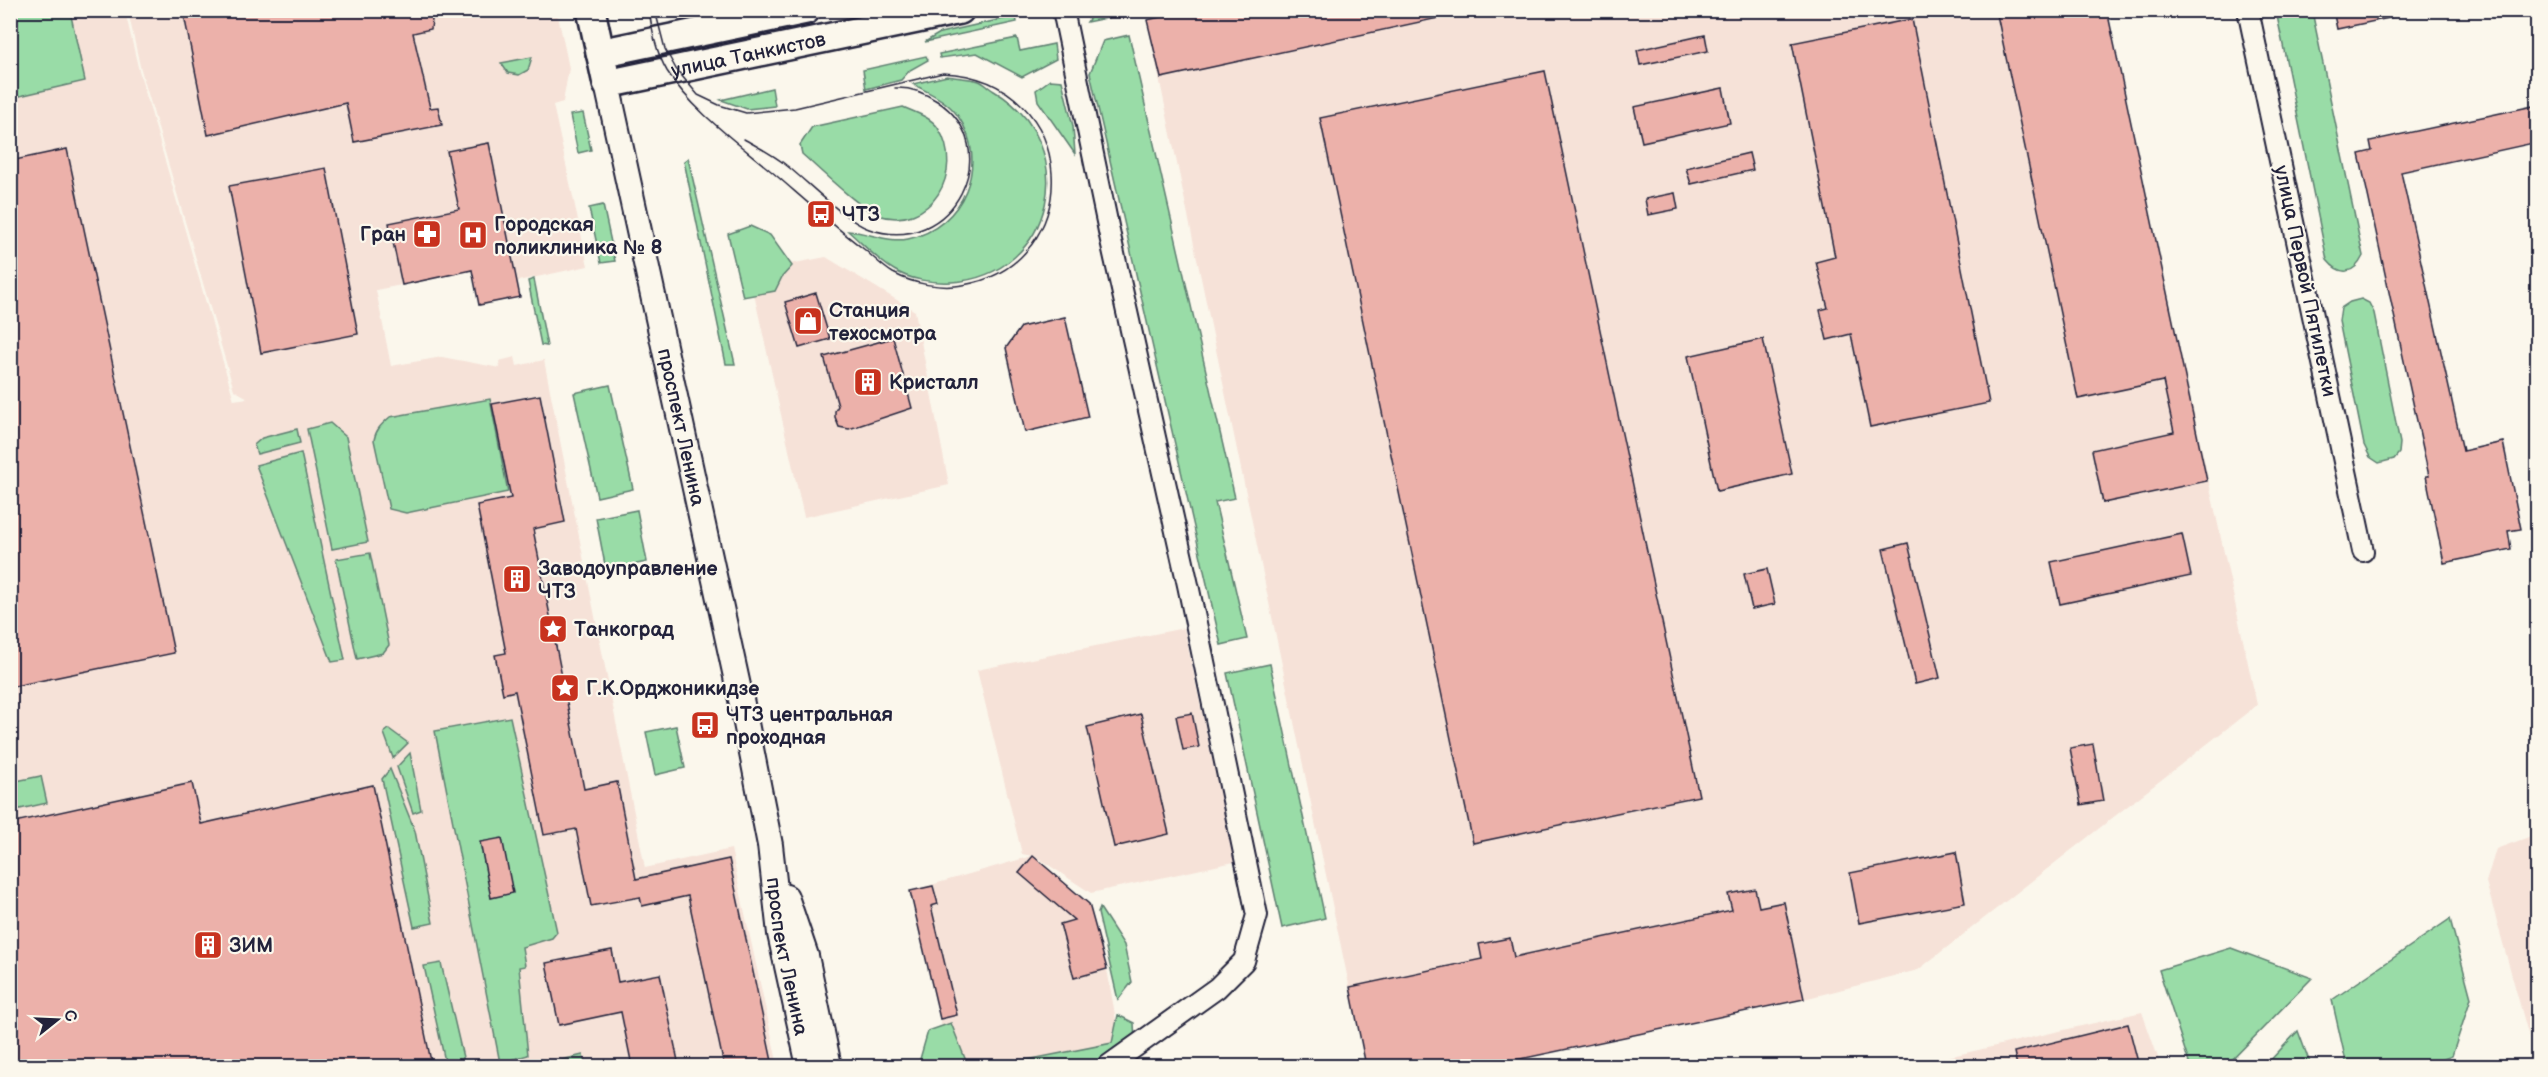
<svg xmlns="http://www.w3.org/2000/svg" width="2548" height="1077" font-family="'Balsamiq Sans',sans-serif">
  <style>
    .built { fill: #f6e2d8 }
    .green { fill: #99dca7; stroke: #5e7f71; stroke-width: 1.5 }
    .building { fill: #ecb1aa; stroke: #22223b; stroke-width: 1.5 }
    .lines { fill: none; stroke-linecap: round; stroke-linejoin: round }
    .minor-casing { stroke: #22223b; stroke-width: 24 }
    .tertiary-casing { stroke: #22223b; stroke-width: 28 }
    .secondary-casing { stroke: #22223b; stroke-width: 32 }
    .minor { stroke: #fbf7ec; stroke-width: 20 }
    .tertiary { stroke: #fbf7ec; stroke-width: 24 }
    .secondary { stroke: #fbf7ec; stroke-width: 27 }
    .tram { stroke: #22223b; stroke-width: 1.5 }
    .labels { text-anchor: middle; stroke-width: 4.5; stroke-linejoin: round; paint-order: stroke }
    .street-label { font-size: 20px; fill: #22223b; stroke: #fbf7ec }
    .poi-label { font-size: 20px; font-weight: bold; fill: #22223b; stroke: #fbf7ec; text-anchor: start }
  </style>
  <rect width="100%" height="100%" fill="#fbf7ec"/>
  <filter id="ink" filterUnits="userSpaceOnUse"><feTurbulence type="fractalNoise" baseFrequency=".0167" numOctaves="2"/><feDisplacementMap in="SourceGraphic" scale="12" xChannelSelector="R" yChannelSelector="G"/><feConvolveMatrix kernelMatrix="1 2 1 2 8 2 1 2 1" color-interpolation-filters="sRGB"/></filter>
  <g filter="url(#ink)">
    <g class="built">
      <polygon points="1192,10 2107,11 2257,705 1918,970 1804,999 1487,1066 1366,1066 1147,20"/>
      <polygon points="10,11 125,11 138,67 234,400 248,398 234,390 140,66 128,11 557,11 569,68 563,102 553,105 588,266 518,281 520,297 479,305 472,271 376,290 391,366 442,357 500,368 499,361 515,357 517,366 544,360 645,868 731,849 778,1066 11,1066"/>
      <polygon points="826,257 915,311 949,485 804,517 749,272"/>
      <polygon points="1184,628 1234,862 1091,893 1035,856 1087,902 1107,969 1120,1043 1025,1066 951,1066 910,891 1032,856 1022,854 977,670"/>
      <polygon points="2537,834 2538,1066 2537,1066 2486,882 2496,849"/>
      <polygon points="2142,1012 2161,1066 1909,1066"/>
    </g>
    <g class="green">
      <polygon points="10,11 70,11 85,81 11,98"/>
      <polygon points="1094,11 1094,10 1141,11 1087,22"/>
      <path d="M2276,11h36l51,245c-9,19 -23,20 -36,4z"/>
      <polygon points="1016,16 1017,22 925,42 940,33"/>
      <polygon points="1129,35 1235,498 1215,502 1247,639 1221,645 1090,73 1103,41"/>
      <polygon points="1017,38 1020,51 1054,44 1056,59 1022,77 977,53 940,58 939,54"/>
      <polygon points="926,56 928,60 910,70 901,80 866,89 863,70"/>
      <polygon points="532,57 528,70 519,75 508,73 501,63"/>
      <path d="M947,76c10,2 22,2 32,5 5,2 10,7 15,10 89,52 62,185 -43,191 -18,1 -41,-2 -57,-12 -17,-10 -31,-26 -46,-39 20,1 40,12 60,8 56,-12 82,-76 50,-123 -11,-16 -29,-23 -45,-32z"/>
      <polygon points="1050,80 1062,81 1073,126 1075,154 1038,101 1036,90"/>
      <polygon points="772,88 775,106 747,109 721,100"/>
      <path d="M903,107c11,5 28,10 35,21 28,44 -8,104 -60,87 -18,-6 -60,-47 -76,-61l-2,-9 12,-18z"/>
      <polygon points="583,113 591,150 578,153 570,115"/>
      <polygon points="688,158 735,364 726,364 684,161"/>
      <polygon points="603,205 615,261 601,263 589,208"/>
      <polygon points="750,226 770,235 792,266 782,277 775,291 743,297 728,234"/>
      <polygon points="534,279 547,346 541,345 528,281"/>
      <polygon points="2361,299 2369,303 2374,313 2400,443 2399,453 2394,459 2379,463 2370,457 2364,445 2339,321 2341,308 2350,302"/>
      <polygon points="610,385 633,489 597,497 574,393"/>
      <path d="M490,399l18,93 -102,21 -17,-4 -15,-69c2,-11 8,-16 16,-23z"/>
      <polygon points="330,423 346,437 368,542 332,549 307,429"/>
      <polygon points="297,429 300,443 257,454 254,445 262,438"/>
      <polygon points="301,453 345,660 332,662 256,465"/>
      <polygon points="637,510 647,562 606,570 596,518"/>
      <polygon points="370,553 389,645 383,653 357,659 336,559"/>
      <polygon points="1270,664 1325,918 1282,928 1227,673"/>
      <polygon points="510,717 557,932 552,938 522,947 525,966 519,967 528,1055 500,1063 435,731"/>
      <polygon points="676,726 685,768 655,775 646,732"/>
      <polygon points="389,729 408,743 393,758 384,733"/>
      <polygon points="410,753 421,810 413,813 397,767"/>
      <polygon points="390,769 415,831 433,923 414,927 382,779"/>
      <polygon points="41,776 47,803 11,811 11,782"/>
      <polygon points="1100,908 1124,945 1132,982 1118,1000 1098,913"/>
      <polygon points="2450,919 2471,998 2452,1056 2425,1066 2347,1066 2332,1000"/>
      <polygon points="2231,948 2312,978 2226,1066 2190,1066 2159,970"/>
      <polygon points="441,963 465,1066 446,1066 424,966"/>
      <polygon points="1118,1015 1134,1023 1135,1043 1122,1053 1086,1066 996,1066 1112,1043"/>
      <polygon points="951,1023 968,1066 918,1066 928,1031"/>
      <polygon points="2298,1031 2311,1066 2265,1066"/>
      <polygon points="583,1055 585,1066 558,1066 557,1061"/>
    </g>
    <g class="building">
      <polygon points="183,10 433,10 431,29 413,33 430,108 438,107 442,125 354,142 346,103 208,135"/>
      <polygon points="1192,10 1442,10 1443,17 1161,78 1147,20"/>
      <polygon points="1996,10 2107,10 2207,481 2103,503 2092,450 2174,432 2163,381 2078,399"/>
      <polygon points="2333,10 2393,10 2394,17 2337,29"/>
      <polygon points="1912,19 1989,403 1870,427 1851,334 1827,340 1820,310 1828,308 1816,262 1835,257 1792,43"/>
      <polygon points="1705,35 1708,51 1640,65 1637,50"/>
      <polygon points="1545,71 1699,796 1473,843 1320,118"/>
      <polygon points="1723,88 1730,123 1642,142 1634,107"/>
      <polygon points="2538,105 2538,142 2401,172 2463,451 2503,442 2521,529 2508,531 2511,549 2444,563 2426,476 2429,476 2359,154 2372,151 2370,141"/>
      <polygon points="489,143 520,297 479,305 472,270 402,285 389,223 459,209 447,151"/>
      <polygon points="67,149 174,653 10,687 10,161"/>
      <polygon points="1749,153 1753,170 1691,184 1686,168"/>
      <polygon points="326,168 358,334 261,353 229,186"/>
      <polygon points="1675,193 1678,209 1648,215 1645,199"/>
      <polygon points="816,293 830,339 799,348 785,302"/>
      <polygon points="1065,317 1088,417 1025,432 1006,348 1021,327"/>
      <polygon points="893,338 912,408 849,429 839,427 835,417 835,411 838,406 824,357"/>
      <polygon points="1763,339 1792,474 1717,491 1688,356"/>
      <polygon points="540,395 565,522 533,529 584,789 617,782 636,879 729,859 773,1066 724,1066 688,896 642,906 640,897 591,906 576,829 544,835 515,691 503,694 495,655 506,653 477,505 511,498 492,404"/>
      <polygon points="2182,534 2191,576 2060,604 2051,562"/>
      <polygon points="1908,543 1940,678 1915,684 1883,549"/>
      <polygon points="1767,569 1775,604 1752,609 1744,574"/>
      <polygon points="1192,713 1199,747 1183,750 1176,716"/>
      <polygon points="1141,714 1169,834 1114,847 1087,727"/>
      <polygon points="2093,744 2103,801 2081,805 2070,748"/>
      <polygon points="192,783 201,824 373,785 432,1066 10,1066 10,823"/>
      <polygon points="502,838 513,893 491,898 480,842"/>
      <polygon points="1956,852 1965,903 1859,923 1850,873"/>
      <polygon points="1033,856 1089,904 1107,969 1074,978 1060,924 1074,920 1019,873"/>
      <polygon points="933,886 938,904 931,906 957,1015 940,1019 910,891"/>
      <polygon points="1755,889 1759,907 1784,902 1804,999 1487,1066 1366,1066 1350,987 1482,959 1479,944 1510,938 1514,957 1732,910 1728,894"/>
      <polygon points="612,950 618,982 660,974 679,1066 632,1066 621,1012 559,1025 546,963"/>
      <polygon points="2128,1024 2139,1066 2017,1066 2014,1052"/>
    </g>
    <g class="lines">
      <g class="minor-casing">
        <g id="minor">
          <polyline points="1063,10 1110,236 1188,585 1257,915 1244,961 1217,988 1108,1066"/>
          <polyline points="2248,10 2363,551"/>
        </g>
      </g>
      <g class="tertiary-casing">
        <g id="tertiary">
          <path id="s1" d="M607,84l138,634 25,127 10,89 29,132"/>
          <polyline points="786,897 806,956 829,1066"/>
        </g>
      </g>
      <g class="secondary-casing">
        <g id="secondary">
          <path id="s2" d="M591,10l16,74 353,-74"/>
          <polyline points="600,53 806,10"/>
        </g>
      </g>
      <use href="#minor" class="minor"/>
      <use href="#tertiary" class="tertiary"/>
      <use href="#secondary" class="secondary"/>
      <g class="tram">
        <path d="M649,10c3,21 7,42 18,61 25,40 75,75 111,106 29,25 57,50 87,73 9,8 18,17 28,23 20,11 48,16 70,12 124,-20 120,-206 -20,-212l-148,35 -49,5 -27,-8 -21,-10 -22,-26 -11,-20 -10,-39"/>
        <path d="M744,139c14,8 30,16 42,26 22,17 58,55 83,64 84,29 139,-82 68,-128 -12,-8 -26,-14 -42,-13"/>
      </g>
    </g>
  </g>
  <defs>
    <g id="bus-square" transform="scale(1.5)"><rect x="-9" y="-9" width="18" height="18" rx="4" fill="#c8321e" stroke="#fbf7ec"/><path d="M-5-6H5V4H4V6H2V4H-2V6H-4V4H-5ZM-3.5-4V0h7V-4ZM-3.5 1.2v1.5H-2V1.2ZM2 1.2v1.5H3.5V1.2Z" fill="#fff"/></g>
    <g id="pharmacy-square" transform="scale(1.5)"><rect x="-9" y="-9" width="18" height="18" rx="4" fill="#c8321e" stroke="#fbf7ec"/><path d="M-2-6h4v4h4v4h-4v4h-4v-4h-4v-4h4Z" fill="#fff"/></g>
    <g id="hospital-square" transform="scale(1.5)"><rect x="-9" y="-9" width="18" height="18" rx="4" fill="#c8321e" stroke="#fbf7ec"/><path d="M-5-5h3v3.5h4V-5h3V5h-3V1.5h-4V5h-3Z" fill="#fff"/></g>
    <g id="shop-square" transform="scale(1.5)"><rect x="-9" y="-9" width="18" height="18" rx="4" fill="#c8321e" stroke="#fbf7ec"/><path d="M-5-2.5h2.3a2.7 3.5 0 0 1 5.4 0H5L5.5 6h-11ZM-1.5-2.5h3a1.5 2.3 0 0 0-3 0Z" fill="#fff"/></g>
    <g id="building-square" transform="scale(1.5)"><rect x="-9" y="-9" width="18" height="18" rx="4" fill="#c8321e" stroke="#fbf7ec"/><path d="M-4-6H4V6H1V3H-1V6H-4ZM-2.5-4.3h1.7v1.8h-1.7ZM.8-4.3h1.7v1.8H.8ZM-2.5-1h1.7V.8h-1.7ZM.8-1h1.7V.8H.8Z" fill="#fff"/></g>
    <g id="sight-square" transform="scale(1.5)"><rect x="-9" y="-9" width="18" height="18" rx="4" fill="#c8321e" stroke="#fbf7ec"/><path d="M0-6L1.8-2.2L6-1.7L2.9 1.2L3.7 5.4L0 3.3L-3.7 5.4L-2.9 1.2L-6-1.7L-1.8-2.2Z" fill="#fff"/></g>
  </defs>
  <g fill-rule="evenodd">
    <use href="#bus-square" x="821" y="214"/>
    <use href="#pharmacy-square" x="427" y="234"/>
    <use href="#hospital-square" x="473" y="235"/>
    <use href="#shop-square" x="808" y="321"/>
    <use href="#building-square" x="868" y="382"/>
    <use href="#building-square" x="517" y="579"/>
    <use href="#sight-square" x="553" y="629"/>
    <use href="#sight-square" x="565" y="688"/>
    <use href="#bus-square" x="705" y="725"/>
    <use href="#building-square" x="208" y="945"/>
  </g>
  <g class="labels">
    <g class="street-label">
      <text dy="7" stroke="none"><textPath href="#s2" startOffset="220">улица Танкистов</textPath></text>
      <text transform="translate(2306 281) rotate(78)" y="7">улица Первой Пятилетки</text>
      <text dy="7" stroke="none"><textPath href="#s1" startOffset="351">проспект Ленина</textPath></text>
      <text dy="7" stroke="none"><textPath href="#s1" startOffset="891">проспект Ленина</textPath></text>
    </g>
    <g class="poi-label">
      <text x="842" y="221">ЧТЗ</text>
      <text x="494" y="231">Городская<tspan x="494" dy="23">поликлиника № 8</tspan></text>
      <text x="406" y="241" text-anchor="end">Гран</text>
      <text x="829" y="317">Станция<tspan x="829" dy="23">техосмотра</tspan></text>
      <text x="889" y="389">Кристалл</text>
      <text x="538" y="575">Заводоуправление<tspan x="538" dy="23">ЧТЗ</tspan></text>
      <text x="574" y="636">Танкоград</text>
      <text x="586" y="695">Г.К.Орджоникидзе</text>
      <text x="726" y="721">ЧТЗ центральная<tspan x="726" dy="23">проходная</tspan></text>
      <text x="229" y="952">ЗИМ</text>
    </g>
  </g>
  <rect width="2548" height="1077" fill="none" stroke="#fbf7ec" stroke-width="36"/>
  <rect x="18" y="18" width="2512" height="1041" fill="none" stroke="#22223b" stroke-width="2" filter="url(#ink)"/>
  <g transform="translate(57 1020) rotate(72)" stroke="#fbf7ec" stroke-width="4.5" paint-order="stroke">
  <path d="M0-4.5L10 22L0 15L-10 22Z" fill="#22223b"/>
  <text y="-9" font-size="16" font-weight="bold" text-anchor="middle" fill="#22223b">С</text>
  </g>
</svg>
